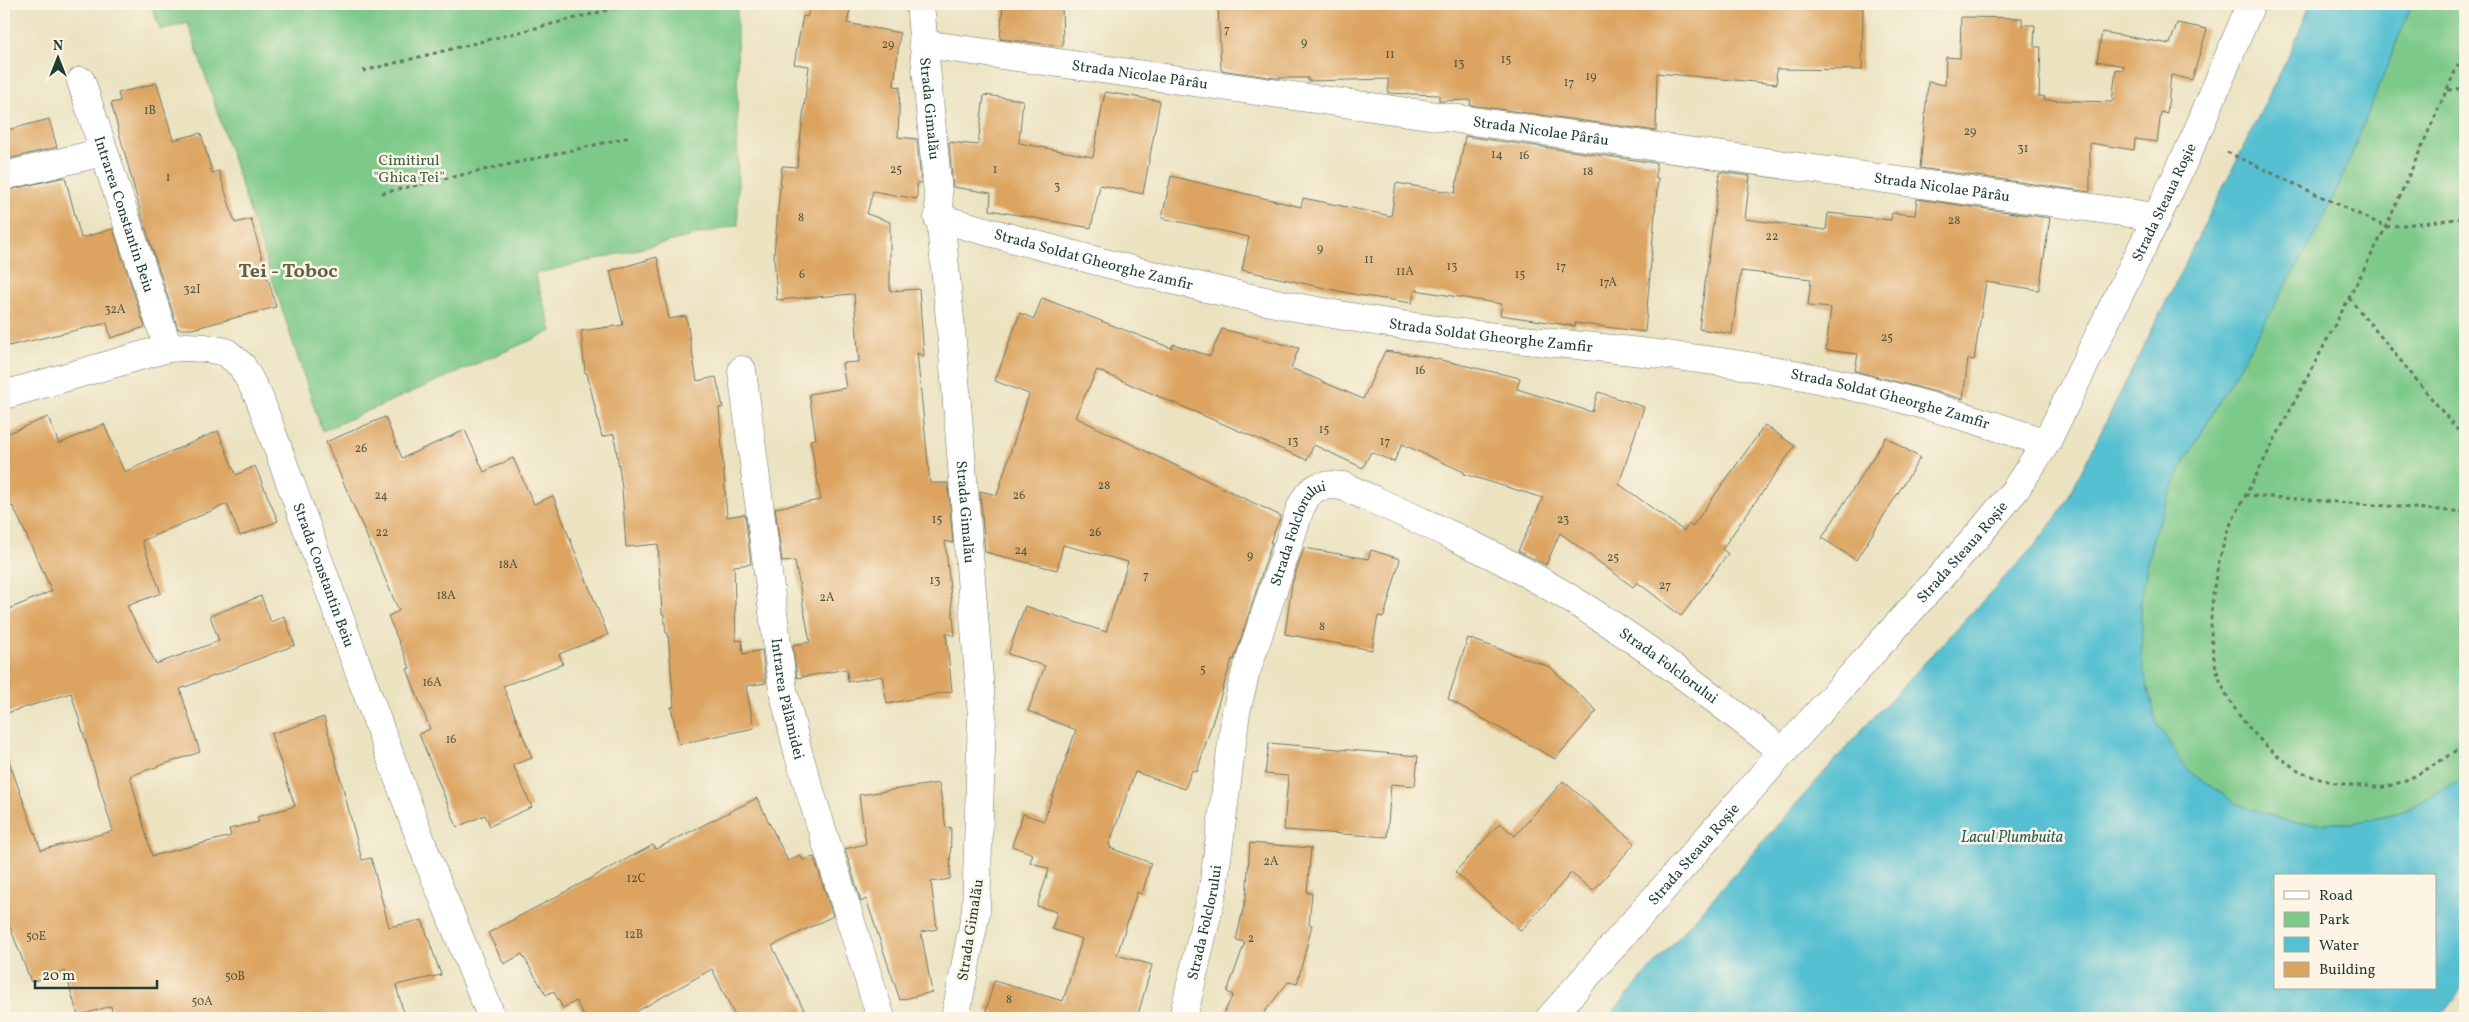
<svg xmlns="http://www.w3.org/2000/svg" width="2469" height="1022" font-family="Vollkorn,serif">
  <style>
    .green { fill: #7cc989; stroke: #4e835e }
    .water { fill: #55c0d1; stroke: #3a7e82; fill-rule: evenodd }
    .building { fill: #dca461 }
    .lines { fill: none; stroke-linecap: round; stroke-linejoin: round }
    .minor-casing { stroke: #667765; stroke-width: 29 }
    .path { stroke: #667765; stroke-width: 3; stroke-dasharray: 4 4; stroke-linecap: butt }
    .minor { stroke: #fff; stroke-width: 28 }
    .labels { text-anchor: middle; stroke-width: 5; stroke-linejoin: round; paint-order: stroke }
    .number-label { font-size: 12px; fill: #4e573f }
    .street-label { font-size: 15px; fill: #1f3d34; stroke: #fcf5e5 }
    .park-label { font-size: 15px; fill: #366049; stroke: #fcf5e5 }
    .water-label { font-size: 16px; font-style: italic; fill: #2c5e5b; stroke: #fcf5e5 }
    .district-label { font-size: 20px; font-weight: bold; fill: #616144; stroke: #fcf5e5 }
  </style>
  <rect width="100%" height="100%" fill="#fcf5e5"/>
  <filter id="ink" filterUnits="userSpaceOnUse"><feTurbulence type="fractalNoise" baseFrequency=".02" numOctaves="2"/><feDisplacementMap in="SourceGraphic" scale="10" xChannelSelector="R" yChannelSelector="G"/><feConvolveMatrix kernelMatrix="1 2 1 2 8 2 1 2 1" color-interpolation-filters="sRGB"/></filter>
  <filter id="wash" filterUnits="userSpaceOnUse"><feTurbulence type="fractalNoise" baseFrequency=".0096" numOctaves="4" result="noise"/><feDisplacementMap in="SourceGraphic" scale="20" xChannelSelector="R" yChannelSelector="G"/><feGaussianBlur stdDeviation="1.12" result="paint"/><feColorMatrix in="noise" values="0 0 0 0 0 0 0 0 0 0 0 0 0 0 0 0 0 1.4 0 .05"/><feComposite in="paint" operator="in"/></filter>
  <g filter="url(#wash)">
    <rect width="100%" height="100%" fill="#ebe2c0"/>
    <g class="green">
      <polygon points="151,4 737,4 738,225 535,274 552,331 322,431 188,23 160,30"/>
      <polygon points="2412,4 2465,4 2465,777 2404,811 2354,823 2296,823 2237,804 2187,771 2157,724 2143,669 2140,604 2153,536 2179,472 2320,226 2344,173"/>
    </g>
    <path class="water" d="M2310,4h102l-68,169 -24,53 -141,246 -26,64 -13,68 3,65 14,55 30,46 50,34 59,19h58l50,-12 61,-34v206l-26,35h-832l252,-285 176,-188 28,-37 230,-461zM2275,876h160v112h-160z"/>
    <g id="blocks">
      <g class="building">
        <polygon points="811,4 851,4 847,23 900,33 894,86 900,87 898,137 917,139 921,183 917,182 917,199 873,191 867,214 890,222 890,291 919,289 924,356 917,353 930,483 948,483 953,543 945,541 955,636 946,633 952,691 887,704 882,676 848,682 847,669 797,678 793,645 810,642 795,561 782,562 775,508 821,500 810,440 816,439 809,394 846,388 842,363 859,362 854,294 777,300 774,254 782,166 797,167 809,66 794,64 803,16 807,17"/>
        <polygon points="1003,4 1062,4 1063,46 1000,39"/>
        <polygon points="1218,4 1795,4 1863,7 1862,70 1776,69 1777,84 1657,73 1656,131 1470,105 1471,100 1439,101 1439,95 1388,93 1388,79 1308,81 1308,78 1275,78 1221,70"/>
        <polygon points="1961,17 2022,18 2022,25 2035,25 2034,47 2041,47 2039,96 2045,97 2044,100 2112,102 2116,69 2123,70 2124,66 2097,61 2102,32 2170,44 2177,23 2207,29 2192,80 2171,75 2167,114 2161,112 2157,142 2135,139 2134,150 2090,143 2090,192 1920,168 1928,82 1945,85 1946,57 1960,58"/>
        <polygon points="157,83 173,140 201,133 212,173 219,171 235,223 251,219 276,307 192,329 178,329 143,220 111,103 120,101 118,93"/>
        <polygon points="1105,92 1160,101 1143,194 1100,185 1091,228 990,210 991,193 953,187 949,142 978,145 984,95 1023,100 1019,143 1093,157"/>
        <polygon points="49,119 57,147 4,160 4,131"/>
        <polygon points="1465,136 1656,163 1656,178 1658,178 1645,332 1575,323 1575,326 1500,315 1502,304 1415,290 1412,303 1357,295 1242,270 1249,237 1162,218 1171,176 1301,207 1303,198 1391,216 1396,183 1455,193"/>
        <polygon points="1720,172 1750,176 1745,219 1826,230 1828,213 1891,220 1892,213 1915,215 1917,199 2050,218 2039,290 1986,282 1974,360 1968,359 1963,399 1855,371 1858,354 1826,350 1831,308 1808,306 1811,279 1741,271 1732,334 1699,329"/>
        <polygon points="65,177 81,238 113,229 145,327 111,338 107,323 4,347 4,191"/>
        <polygon points="657,257 669,319 686,316 697,381 716,377 723,407 719,408 727,517 745,514 751,564 734,566 736,641 742,640 743,654 762,650 766,683 746,686 754,728 679,744 671,707 674,707 668,633 666,633 664,614 662,614 658,544 626,547 622,488 614,434 602,437 587,373 585,373 581,331 623,325 610,271"/>
        <polygon points="1042,298 1171,348 1173,344 1210,356 1222,329 1299,348 1291,368 1363,399 1385,351 1423,356 1520,378 1517,389 1592,412 1598,392 1644,407 1619,484 1684,531 1689,524 1692,527 1765,425 1795,446 1722,549 1728,554 1681,616 1637,582 1633,587 1560,533 1546,565 1518,551 1543,498 1464,474 1464,472 1402,444 1394,462 1371,452 1363,468 1314,445 1307,460 1097,370 1075,417 1281,516 1270,542 1272,542 1234,660 1232,659 1197,772 1192,770 1185,789 1135,772 1109,845 1111,846 1110,848 1151,863 1142,894 1137,892 1117,955 1152,965 1137,1018 1014,1018 986,1011 994,981 1063,1001 1082,939 1052,929 1057,912 1037,906 1049,869 1030,862 1033,854 1012,846 1023,814 1044,821 1076,730 1028,711 1045,666 1008,654 1025,606 1106,632 1128,562 1063,545 1057,570 985,552 980,491 997,495 1029,394 995,381 1020,313 1034,319"/>
        <polygon points="48,417 59,444 104,424 124,472 218,431 236,475 255,466 278,521 240,536 227,504 142,541 161,593 127,606 156,664 219,641 210,616 261,596 271,622 284,616 295,645 180,689 200,752 130,776 152,856 231,836 229,829 259,822 257,817 295,806 271,734 324,717 362,860 371,858 389,927 422,920 441,975 396,985 405,1018 113,1018 111,1006 78,1016 65,971 31,982 10,927 4,929 4,760 8,759 41,850 113,831 71,693 4,714 4,611 52,591 13,506 4,509 4,435"/>
        <polygon points="385,417 402,458 465,430 484,472 513,458 534,504 553,496 608,635 559,654 563,664 503,686 532,758 513,765 532,807 490,826 485,815 457,827 419,734 430,729 407,669 410,668 388,616 399,611 326,442"/>
        <polygon points="1886,437 1920,458 1856,560 1822,538"/>
        <polygon points="1304,548 1368,559 1371,550 1400,559 1384,617 1378,616 1372,650 1285,634 1292,584"/>
        <polygon points="1468,638 1550,667 1597,711 1555,759 1448,699"/>
        <polygon points="1269,743 1418,756 1415,786 1391,784 1387,837 1284,830 1288,776 1265,774"/>
        <polygon points="1563,781 1635,843 1593,891 1571,873 1521,931 1455,872 1500,823 1515,836"/>
        <polygon points="939,783 946,828 951,827 950,879 931,882 937,929 921,932 932,992 900,1000 866,899 861,902 845,849 866,844 859,795"/>
        <polygon points="757,798 788,861 800,855 803,860 814,857 833,916 772,946 808,1018 736,1018 712,969 625,1018 585,1018 576,1001 563,1008 553,991 546,995 522,954 504,964 488,933 653,845 656,849"/>
        <polygon points="1250,843 1311,848 1307,893 1312,893 1309,924 1312,925 1297,984 1288,982 1260,1018 1221,1018 1233,995 1227,992 1245,942 1236,940 1246,897"/>
      </g>
    </g>
  </g>
  <g filter="url(#ink)">
    <use href="#blocks" fill-opacity="0" stroke="#667765" stroke-width="1"/>
    <g class="lines">
      <g class="minor-casing">
        <g id="minor">
          <path id="s1" d="M920,4l32,337 30,375 -6,195 -21,107"/>
          <path id="s2" d="M923,44l1234,173"/>
          <path id="s3" d="M81,81l87,267"/>
          <polyline points="4,176 103,152"/>
          <path id="s4" d="M938,218c156,43 311,86 471,108 115,17 231,22 345,41 100,16 196,43 292,76"/>
          <path id="s5" d="M742,370l41,320 16,66 82,262"/>
          <path id="s6" d="M4,395l164,-47 19,-1 18,1 21,4 16,14 17,31 169,463 64,158"/>
          <path id="s7" d="M1183,1018l30,-129 23,-177 9,-37 54,-163c9,-24 18,-29 44,-26 64,29 130,57 192,92 88,49 169,112 248,174"/>
          <path id="s8" d="M1550,1018l233,-266 196,-218 36,-44 31,-47 111,-226 38,-80 56,-133"/>
        </g>
      </g>
      <g class="path">
        <path d="M2465,49l-79,178 -158,302c-14,46 -24,95 -11,142 10,38 49,81 83,100 19,10 43,14 63,15 8,0 19,3 26,0 26,-7 55,-27 76,-42"/>
        <polyline points="363,71 632,4"/>
        <polyline points="2448,90 2465,88"/>
        <polyline points="2227,152 2386,227 2465,218"/>
        <polyline points="382,193 630,137"/>
        <polyline points="2349,298 2465,439"/>
        <polyline points="2245,495 2465,512"/>
      </g>
      <use href="#minor" class="minor"/>
    </g>
  </g>
  <g class="labels">
    <g class="number-label">
      <text x="1227" y="33">7</text>
      <text x="1304" y="46">9</text>
      <text x="888" y="48">29</text>
      <text x="1390" y="58">11</text>
      <text x="1506" y="63">15</text>
      <text x="1459" y="67">13</text>
      <text x="1591" y="80">19</text>
      <text x="1569" y="86">17</text>
      <text x="150" y="114">1B</text>
      <text x="1970" y="135">29</text>
      <text x="2023" y="152">31</text>
      <text x="1497" y="158">14</text>
      <text x="1524" y="159">16</text>
      <text x="896" y="173">25</text>
      <text x="995" y="173">1</text>
      <text x="1588" y="175">18</text>
      <text x="168" y="181">1</text>
      <text x="1057" y="190">3</text>
      <text x="801" y="221">8</text>
      <text x="1954" y="224">28</text>
      <text x="1772" y="240">22</text>
      <text x="1320" y="252">9</text>
      <text x="1369" y="263">11</text>
      <text x="1452" y="270">13</text>
      <text x="1561" y="270">17</text>
      <text x="1405" y="275">11A</text>
      <text x="802" y="278">6</text>
      <text x="1520" y="278">15</text>
      <text x="1608" y="286">17A</text>
      <text x="192" y="293">32I</text>
      <text x="115" y="313">32A</text>
      <text x="1887" y="341">25</text>
      <text x="1420" y="374">16</text>
      <text x="1324" y="433">15</text>
      <text x="1293" y="445">13</text>
      <text x="1385" y="445">17</text>
      <text x="361" y="452">26</text>
      <text x="1104" y="489">28</text>
      <text x="381" y="499">24</text>
      <text x="1019" y="499">26</text>
      <text x="937" y="523">15</text>
      <text x="1563" y="523">23</text>
      <text x="382" y="536">22</text>
      <text x="1095" y="536">26</text>
      <text x="1021" y="554">24</text>
      <text x="1250" y="559">9</text>
      <text x="1613" y="561">25</text>
      <text x="508" y="568">18A</text>
      <text x="1146" y="579">7</text>
      <text x="935" y="584">13</text>
      <text x="1665" y="589">27</text>
      <text x="446" y="599">18A</text>
      <text x="827" y="601">2A</text>
      <text x="1322" y="630">8</text>
      <text x="1203" y="673">5</text>
      <text x="432" y="686">16A</text>
      <text x="451" y="743">16</text>
      <text x="1271" y="865">2A</text>
      <text x="636" y="882">12C</text>
      <text x="634" y="938">12B</text>
      <text x="36" y="940">50E</text>
      <text x="1251" y="942">2</text>
      <text x="235" y="980">50B</text>
      <text x="1009" y="1003">8</text>
      <text x="202" y="1005">50A</text>
    </g>
    <g class="street-label">
      <text dy="5" stroke="none"><textPath href="#s2" startOffset="219">Strada Nicolae Pârâu</textPath></text>
      <text dy="5" stroke="none"><textPath href="#s1" startOffset="105">Strada Gimalău</textPath></text>
      <text dy="5" stroke="none"><textPath href="#s2" startOffset="624">Strada Nicolae Pârâu</textPath></text>
      <text dy="5" stroke="none"><textPath href="#s2" startOffset="1029">Strada Nicolae Pârâu</textPath></text>
      <text dy="5" stroke="none"><textPath href="#s8" startOffset="1028">Strada Steaua Roșie</textPath></text>
      <text dy="5" stroke="none"><textPath href="#s3" startOffset="140">Intrarea Constantin Beiu</textPath></text>
      <text dy="5" stroke="none"><textPath href="#s4" startOffset="161">Strada Soldat Gheorghe Zamfir</textPath></text>
      <text dy="5" stroke="none"><textPath href="#s4" startOffset="566">Strada Soldat Gheorghe Zamfir</textPath></text>
      <text dy="5" stroke="none"><textPath href="#s4" startOffset="971">Strada Soldat Gheorghe Zamfir</textPath></text>
      <text dy="5" stroke="none"><textPath href="#s1" startOffset="510">Strada Gimalău</textPath></text>
      <text dy="5" stroke="none"><textPath href="#s7" startOffset="502">Strada Folclorului</textPath></text>
      <text dy="5" stroke="none"><textPath href="#s8" startOffset="622">Strada Steaua Roșie</textPath></text>
      <text dy="5" stroke="none"><textPath href="#s6" startOffset="475">Strada Constantin Beiu</textPath></text>
      <text dy="5" stroke="none"><textPath href="#s7" startOffset="951">Strada Folclorului</textPath></text>
      <text dy="5" stroke="none"><textPath href="#s5" startOffset="332">Intrarea Pălămidei</textPath></text>
      <text dy="5" stroke="none"><textPath href="#s8" startOffset="218">Strada Steaua Roșie</textPath></text>
      <text dy="5" stroke="none"><textPath href="#s7" startOffset="98">Strada Folclorului</textPath></text>
      <text transform="translate(970 930) rotate(-81)" y="5">Strada Gimalău</text>
    </g>
    <g class="park-label">
      <text x="409" y="165">Cimitirul<tspan x="409" dy="17">"Ghica Tei"</tspan></text>
    </g>
    <g class="water-label">
      <text x="2012" y="842">Lacul Plumbuita</text>
    </g>
    <g class="district-label">
      <text x="288" y="277">Tei - Toboc</text>
    </g>
  </g>
  <rect width="2469" height="1022" fill="none" stroke="#fcf5e5" stroke-width="20"/>
  <rect x="2274" y="874" width="162" height="115" fill="#fcf5e5" stroke="#a4ab9e"/>
  <rect x="2284" y="891" width="25" height="8" fill="#ffffff" stroke="#a4ab9e"/>
  <text x="2319" y="900" font-size="15" fill="#1f3d34">Road</text>
  <rect x="2284" y="912" width="25" height="15" fill="#7cc989" stroke="#a4ab9e"/>
  <text x="2319" y="924" font-size="15" fill="#1f3d34">Park</text>
  <rect x="2284" y="937" width="25" height="15" fill="#55c0d1" stroke="#a4ab9e"/>
  <text x="2319" y="950" font-size="15" fill="#1f3d34">Water</text>
  <rect x="2284" y="962" width="25" height="15" fill="#dca461" stroke="#a4ab9e"/>
  <text x="2319" y="974" font-size="15" fill="#1f3d34">Building</text>
  <g transform="translate(58 58)" stroke="#fcf5e5" stroke-width="4" paint-order="stroke">
  <path d="M0-4L9 19L0 12L-9 19Z" fill="#1f3d34"/>
  <text y="-8" font-size="14" font-weight="bold" text-anchor="middle" fill="#1f3d34">N</text>
  </g>
  <path d="M35 980v8h122v-8" fill="none" stroke="#1f3d34" stroke-width="2.5"/>
  <text x="42" y="980" font-size="15" fill="#1f3d34" stroke="#fcf5e5" stroke-width="4" paint-order="stroke">20 m</text>
</svg>
